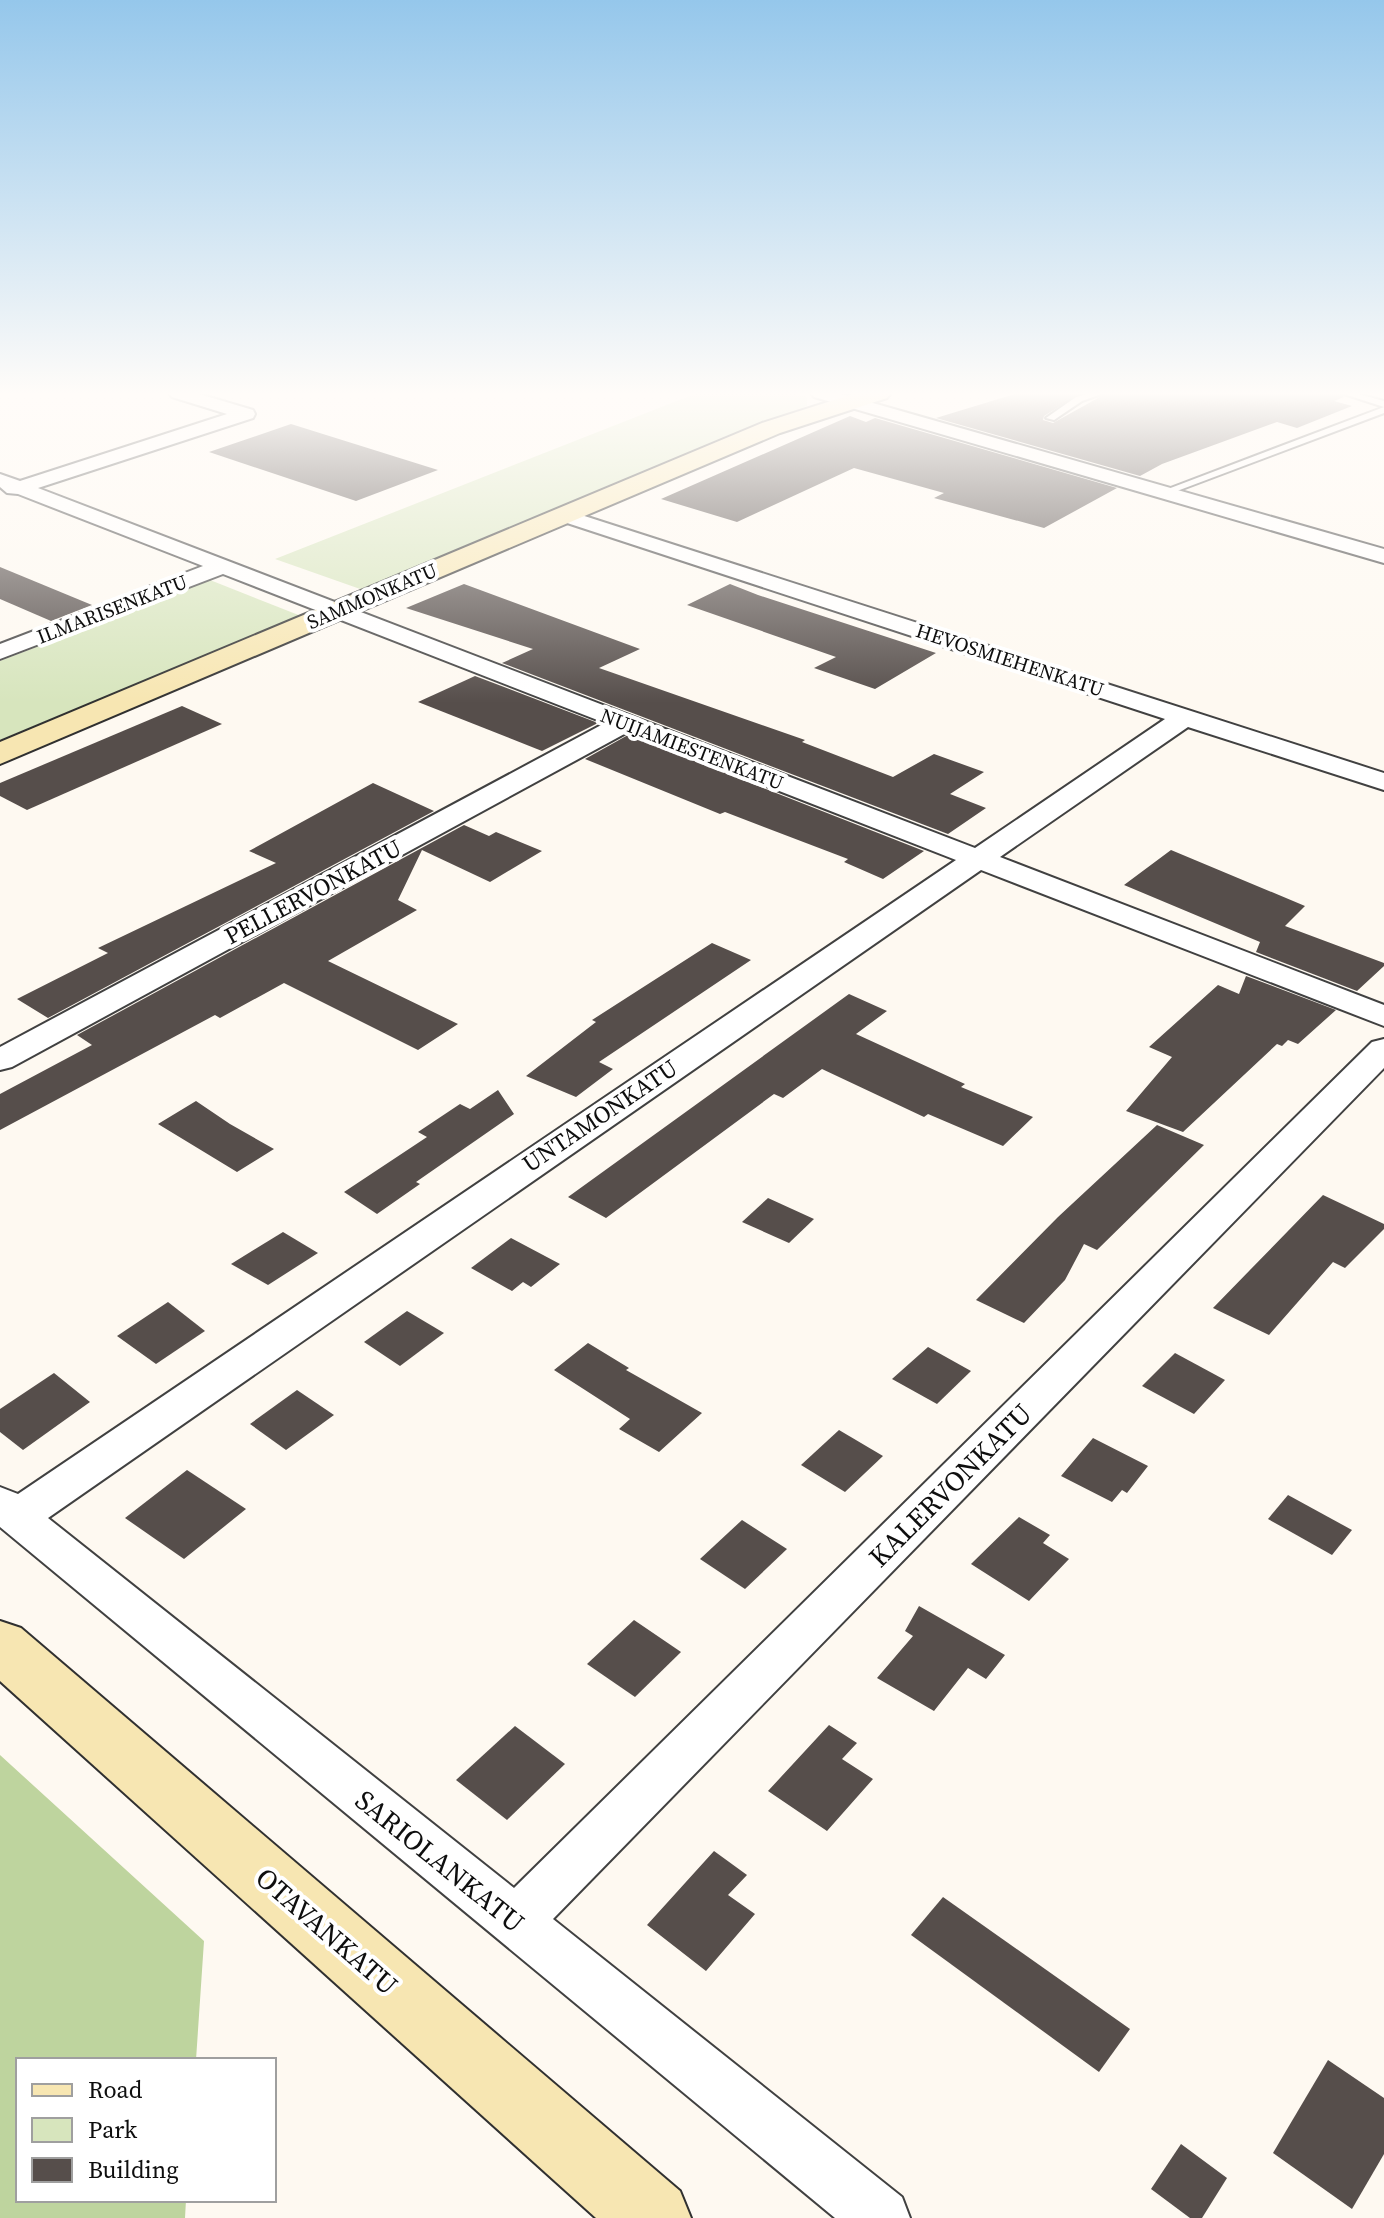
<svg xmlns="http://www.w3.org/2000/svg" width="1384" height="2218" font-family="'Source Serif 4',serif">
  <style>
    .green { fill: #d7e5bd }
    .forest { fill: #bed49e }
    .building { fill: #564e4b }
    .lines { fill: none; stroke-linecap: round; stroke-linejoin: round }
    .lane-casing { stroke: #414141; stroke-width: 4 }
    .street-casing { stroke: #414141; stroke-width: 4 }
    .secondary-casing { stroke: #303030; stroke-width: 4 }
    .lane { fill: #fff; fill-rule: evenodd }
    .street { fill: #fff; fill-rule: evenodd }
    .secondary { fill: #f7e6b2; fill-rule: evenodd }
    .labels { text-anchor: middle; stroke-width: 8; stroke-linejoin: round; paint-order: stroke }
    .far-street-label { font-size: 20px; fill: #0e0e0e; stroke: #fff }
    .street-label { font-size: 24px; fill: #0e0e0e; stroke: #fff }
    .near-street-label { font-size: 28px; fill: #0e0e0e; stroke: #fff }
  </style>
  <rect width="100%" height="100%" fill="#fef9f1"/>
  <g class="green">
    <polygon points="697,393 790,393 807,397 807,406 363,590 275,559"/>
    <polygon points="210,580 301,616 0,740 0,661"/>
  </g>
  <polygon class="forest" points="0,1755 204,1941 196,2060 18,2060 18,2200 186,2200 185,2218 0,2218"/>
  <g class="building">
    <polygon points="1018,393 1081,393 1044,416 1043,420 1053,423 1107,393 1338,393 1344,397 1334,401 1352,406 1297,428 1277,422 1162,464 1140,476 936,418"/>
    <polygon points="850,416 866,422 875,418 1117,488 1044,528 934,498 944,493 854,468 737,522 661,499"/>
    <polygon points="291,424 438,470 356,501 209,452"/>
    <polygon points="0,567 92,605 51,621 0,599"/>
    <polygon points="464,584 640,649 599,668 805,740 802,742 893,777 934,754 984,772 950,794 986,808 948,834 502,663 533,649 406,608"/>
    <polygon points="730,584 758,595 936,653 875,689 814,668 836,657 687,605"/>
    <polygon points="475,676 598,723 542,751 418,702"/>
    <polygon points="182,706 222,724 27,810 0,796 0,783"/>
    <polygon points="628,735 924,851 883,879 844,862 848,859 725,812 720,814 585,759"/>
    <polygon points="373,783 434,811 48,1018 17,999 108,953 98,948 276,863 249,851"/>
    <polygon points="464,825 489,836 496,832 542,851 490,882 422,850 398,900 417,910 328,961 458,1024 418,1050 284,983 220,1018 215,1015 0,1130 0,1094 92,1045 77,1035"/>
    <polygon points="1171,850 1305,906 1285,926 1384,963 1384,966 1357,991 1256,952 1260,942 1124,885"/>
    <polygon points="712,943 751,960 599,1062 613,1069 576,1097 526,1076 596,1022 592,1020"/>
    <polygon points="1246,976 1336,1010 1298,1044 1288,1040 1282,1046 1277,1044 1183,1132 1126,1111 1172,1057 1149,1047 1218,985 1239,994"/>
    <polygon points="849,994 887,1011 856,1034 965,1084 961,1087 1033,1117 1003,1146 928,1114 924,1117 822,1069 783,1098 774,1094 606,1218 568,1197"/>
    <polygon points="498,1090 514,1114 416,1182 420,1184 377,1214 344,1192 427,1137 418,1132 460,1104 470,1109"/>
    <polygon points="196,1101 230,1124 274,1149 237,1172 158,1124"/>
    <polygon points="1157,1125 1204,1145 1097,1250 1084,1244 1065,1280 1024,1323 976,1300 1058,1217"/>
    <polygon points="1323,1195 1384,1224 1384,1229 1345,1268 1333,1262 1269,1335 1213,1308"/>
    <polygon points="768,1198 814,1219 789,1243 742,1222"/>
    <polygon points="283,1232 318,1253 268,1285 231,1264"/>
    <polygon points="511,1238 560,1264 531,1287 523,1282 512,1291 471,1268"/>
    <polygon points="168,1302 205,1331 156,1364 117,1336"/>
    <polygon points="407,1311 444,1333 400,1366 364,1342"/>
    <polygon points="588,1343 629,1368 626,1370 702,1413 659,1452 619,1429 630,1419 554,1370"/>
    <polygon points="928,1347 971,1371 937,1404 892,1379"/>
    <polygon points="1175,1353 1225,1380 1194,1414 1142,1386"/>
    <polygon points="54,1373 90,1402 23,1450 0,1432 0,1409"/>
    <polygon points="297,1390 334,1415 286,1450 250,1424"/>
    <polygon points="839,1430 883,1456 845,1492 801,1465"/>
    <polygon points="1093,1438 1148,1466 1127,1493 1122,1490 1112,1502 1061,1476"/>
    <polygon points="187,1470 246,1509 184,1559 125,1518"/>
    <polygon points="1288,1495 1352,1530 1332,1555 1268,1519"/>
    <polygon points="1019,1517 1050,1535 1043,1543 1069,1559 1029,1601 971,1564"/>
    <polygon points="742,1520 787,1549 745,1589 700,1559"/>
    <polygon points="919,1606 1005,1655 986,1679 968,1668 934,1711 877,1678 913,1636 905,1631"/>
    <polygon points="634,1620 681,1652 635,1697 587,1664"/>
    <polygon points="829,1725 857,1743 842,1759 873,1779 827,1831 768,1791"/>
    <polygon points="515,1726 565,1764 507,1820 456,1780"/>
    <polygon points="714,1851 747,1875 728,1895 755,1914 706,1971 647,1925"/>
    <polygon points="943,1897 1130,2029 1099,2072 911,1935"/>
    <polygon points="1328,2060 1384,2098 1384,2154 1352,2209 1273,2153"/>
    <polygon points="1181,2144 1227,2178 1202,2218 1190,2218 1151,2189"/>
  </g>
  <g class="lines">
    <g class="lane-casing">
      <g id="lane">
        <polygon points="1090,393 1104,393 1082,401 1054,420 1046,418 1076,397"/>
        <polygon points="1341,393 1355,393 1384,401 1384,407"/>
        <polygon points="1384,407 1384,413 1169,494 1160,492"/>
      </g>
    </g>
    <g class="street-casing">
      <g id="street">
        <polygon points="169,393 196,393 253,410 255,414 253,418 38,488 975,848 1165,719 558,520 555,516 558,512 572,512 1384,773 1384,790 1188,727 1000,857 1384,1005 1384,1026 981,870 48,1518 514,1888 1372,1042 1384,1039 1384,1068 553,1919 902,2197 910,2218 835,2218 0,1527 0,1487 18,1494 956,860 628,732 12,1067 0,1070 0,1047 605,723 223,574 0,659 0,644 203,566 18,494 7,493 0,487 0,474 20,481 227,414 172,397"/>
        <polygon points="811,393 838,393 1384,549 1384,563 814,397"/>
      </g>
    </g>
    <g class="secondary-casing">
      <g id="secondary">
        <polygon points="856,393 891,393 887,398 780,433 0,764 0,742 762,423"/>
        <polygon points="0,1621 21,1628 680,2191 691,2218 596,2218 0,1681"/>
      </g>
    </g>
    <use href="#lane" class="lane"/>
    <use href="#street" class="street"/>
    <use href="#secondary" class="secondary"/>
  </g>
  <linearGradient id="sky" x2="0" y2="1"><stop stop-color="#95c7eb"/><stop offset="0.56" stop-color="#fffcf9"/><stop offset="1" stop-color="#fffcf9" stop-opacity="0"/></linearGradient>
  <rect width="1384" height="703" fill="url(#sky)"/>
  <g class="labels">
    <g class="far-street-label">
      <text transform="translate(372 596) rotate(-23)" y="7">SAMMONKATU</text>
      <text transform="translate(112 609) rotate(-21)" y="7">ILMARISENKATU</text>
      <text transform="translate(1010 660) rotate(18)" y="7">HEVOSMIEHENKATU</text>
      <text transform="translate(692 749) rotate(21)" y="7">NUIJAMIESTENKATU</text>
    </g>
    <g class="street-label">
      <text transform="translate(313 892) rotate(-28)" y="8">PELLERVONKATU</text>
      <text transform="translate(600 1116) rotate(-34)" y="8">UNTAMONKATU</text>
    </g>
    <g class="near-street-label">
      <text transform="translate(950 1485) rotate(-45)" y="10">KALERVONKATU</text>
      <text transform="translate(440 1861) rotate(39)" y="10">SARIOLANKATU</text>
      <text transform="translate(327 1931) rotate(41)" y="10">OTAVANKATU</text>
    </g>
  </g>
  <rect x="16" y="2058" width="260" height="144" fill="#ffffff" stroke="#9f9f9f" stroke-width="2"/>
  <rect x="32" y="2084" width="40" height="12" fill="#f7e6b2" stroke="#9f9f9f" stroke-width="2"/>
  <text x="88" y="2098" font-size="24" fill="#0e0e0e">Road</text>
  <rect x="32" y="2118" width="40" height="24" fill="#d7e5bd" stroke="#9f9f9f" stroke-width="2"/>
  <text x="88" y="2138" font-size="24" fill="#0e0e0e">Park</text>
  <rect x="32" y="2158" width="40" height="24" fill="#564e4b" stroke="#9f9f9f" stroke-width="2"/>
  <text x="88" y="2178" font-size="24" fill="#0e0e0e">Building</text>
</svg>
